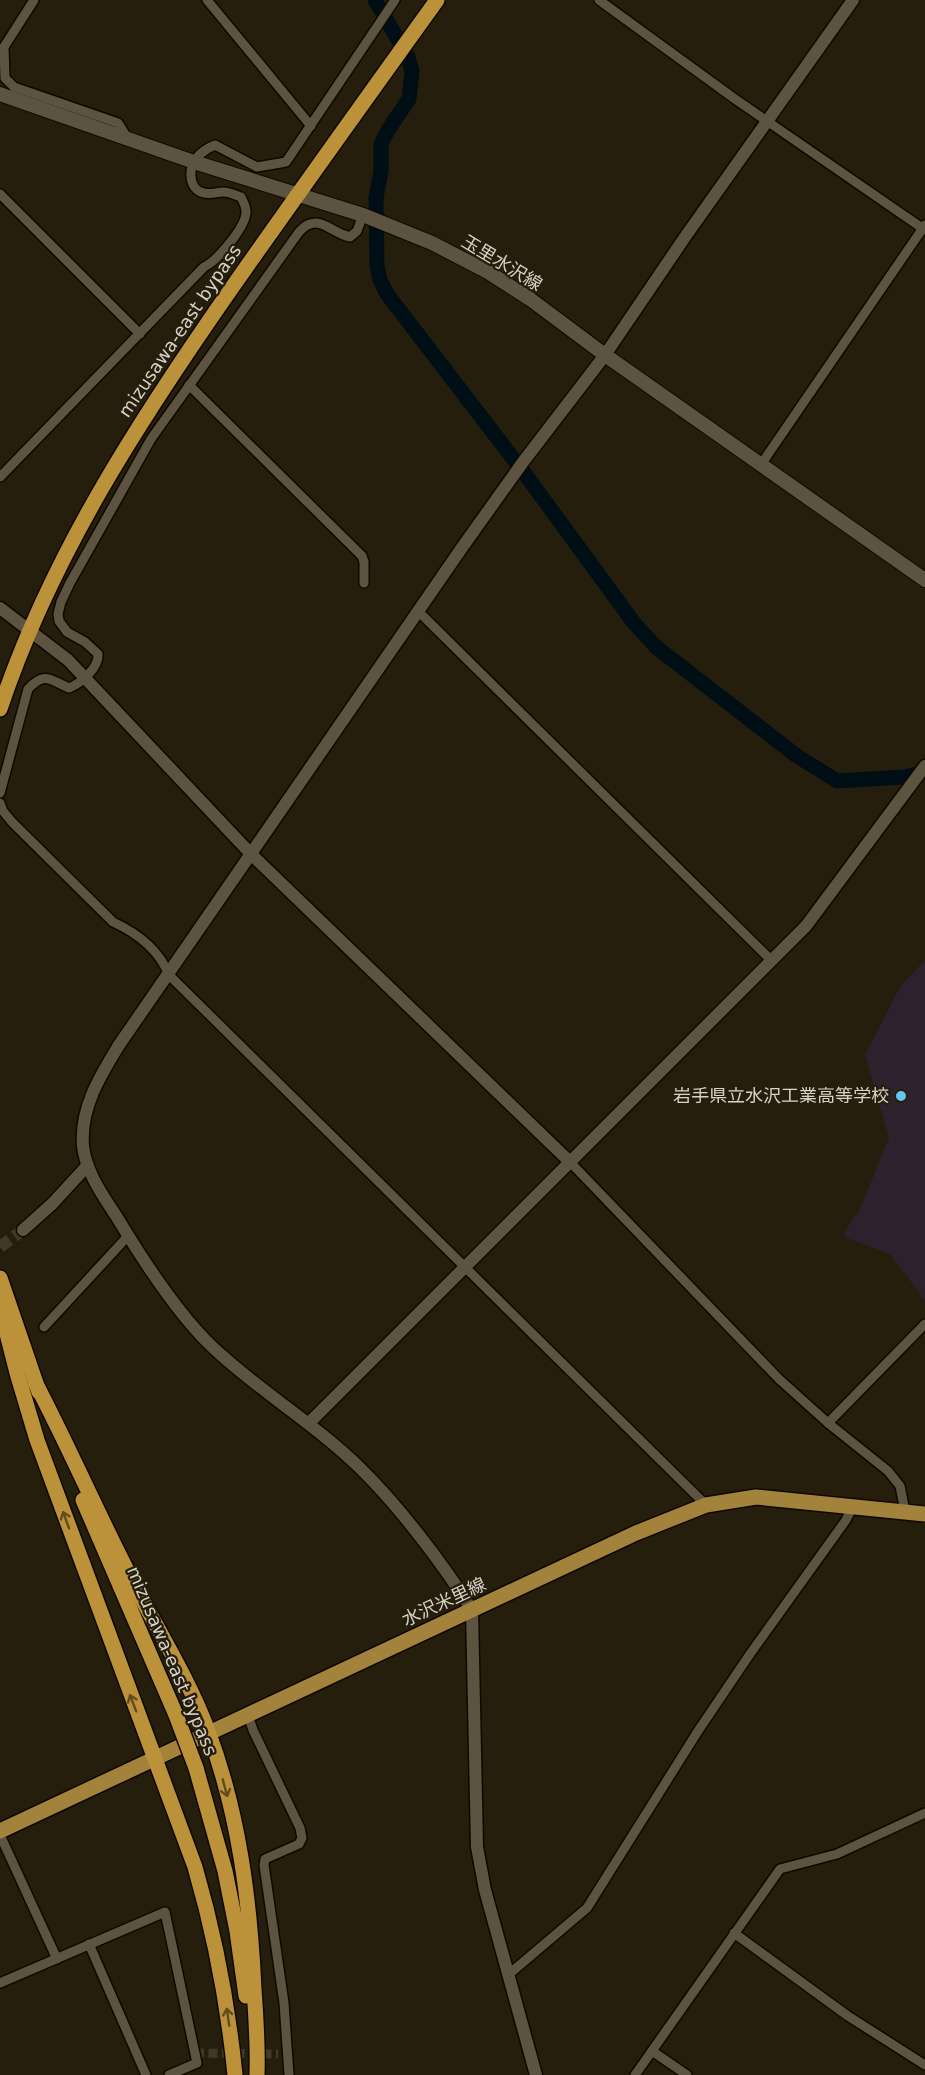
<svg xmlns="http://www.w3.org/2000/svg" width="925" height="2075" font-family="'DejaVu Sans','Noto Sans JP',sans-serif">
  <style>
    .education { fill: #2e212e }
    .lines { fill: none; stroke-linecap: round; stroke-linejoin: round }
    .river { stroke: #000e15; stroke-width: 15 }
    .minor-tunnel { stroke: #413928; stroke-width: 9; stroke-dasharray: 9 4.5; stroke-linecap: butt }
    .tertiary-tunnel { stroke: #413928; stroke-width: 12; stroke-dasharray: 12 6; stroke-linecap: butt }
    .minor-casing { stroke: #0f0800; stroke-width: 12 }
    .tertiary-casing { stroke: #0f0800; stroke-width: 15 }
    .secondary-casing { stroke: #0f0800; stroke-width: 16 }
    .primary-casing { stroke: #0f0800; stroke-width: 18 }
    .trunk-casing { stroke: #0f0800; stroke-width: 18 }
    .minor { stroke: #5c5340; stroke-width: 9 }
    .tertiary { stroke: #5c5340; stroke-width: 12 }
    .secondary { stroke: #5c5340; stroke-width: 14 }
    .primary { stroke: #a3823c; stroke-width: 15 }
    .trunk { stroke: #bb923a; stroke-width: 15 }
    .trunk-bridge-casing { stroke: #0f0800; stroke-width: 18; stroke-linecap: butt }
    .trunk-bridge { stroke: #bb923a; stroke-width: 15 }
    .oneway { stroke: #624c1e }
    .poi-dot { fill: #65c5ee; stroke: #261e0c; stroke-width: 2 }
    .labels { text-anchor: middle; stroke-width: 4.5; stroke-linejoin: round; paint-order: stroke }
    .street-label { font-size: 18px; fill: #d7d2c7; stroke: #261e0c }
    .poi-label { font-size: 18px; fill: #d7d2c7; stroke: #261e0c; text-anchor: end }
  </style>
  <rect width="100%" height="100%" fill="#261e0c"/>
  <polygon class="education" points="925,960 925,1300 890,1254 847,1238 844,1233 861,1207 889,1138 865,1055 900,987"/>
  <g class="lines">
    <polyline class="river" points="375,0 408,57 412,71 409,99 388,130 381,144 381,171 376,198 377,265 380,280 387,294 525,474 634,623 656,647 797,756 837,781 904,777 925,772"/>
    <polyline class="minor-tunnel" points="195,2053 278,2054"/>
    <polyline class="tertiary-tunnel" points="0,1247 23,1230"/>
    <g class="minor-casing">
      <g id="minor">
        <polyline points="34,0 4,47 5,78 14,87 118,123 128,139"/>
        <polyline points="207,0 311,126"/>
        <polyline points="599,0 735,99 925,230"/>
        <polyline points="0,194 140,334"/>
        <polyline points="189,385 362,556 364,562 364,583"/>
        <polyline points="760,466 925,225"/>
        <path d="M0,477l204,-210c13,-6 43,-41 42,-56 0,-4 -3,-10 -5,-14 -5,-2 -12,-5 -18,-5 -6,0 -13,3 -19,1 -12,-2 -15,-16 -12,-26 4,-12 13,-18 23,-22l42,22 29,-5 109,-162"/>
        <polyline points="418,611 772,961"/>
        <path d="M0,793l28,-104c17,-18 22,-9 41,-1 12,-5 30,-20 29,-34l-13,-12 -18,-10 -8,-11 -1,-7 3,-12 9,-19 81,-144 148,-207c19,-21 31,1 51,5l7,-6 6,-16"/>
        <path d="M0,803l3,8 9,11 101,100c24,11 46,28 56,53l537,530"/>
        <polyline points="570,1162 779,1379 828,1423 888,1471 900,1486 905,1511"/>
        <polyline points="44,1327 128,1236"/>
        <polyline points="828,1423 925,1324"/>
        <polyline points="248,1715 253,1730 300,1828 302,1838 299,1844 265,1859 264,1865 284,2003 289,2075"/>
        <polyline points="0,1835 57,1959"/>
        <polyline points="734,1933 848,2016 925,2065"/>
        <polyline points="89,1944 146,2075"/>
        <polyline points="508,1975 587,1908 698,1731 750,1654 846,1520 853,1506"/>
        <polyline points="0,1983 165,1912 197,2063 169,2075"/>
        <polyline points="652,2051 687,2075"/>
        <polyline points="635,2075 780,1869 837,1854 925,1813"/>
      </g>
    </g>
    <g class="tertiary-casing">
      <g id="tertiary">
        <polyline points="0,608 68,660 251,854 570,1162"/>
        <polyline points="23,1230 52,1204 87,1166"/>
        <polyline points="309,1423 806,926 925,766"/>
        <path d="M536,2075l-51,-185 -8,-43 -5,-237c-29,-46 -73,-104 -112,-142 -44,-43 -96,-74 -141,-115 -37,-32 -75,-91 -101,-134 -14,-22 -32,-46 -35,-73 -3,-38 17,-70 36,-101l342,-496 62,-87 82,-107 80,-118 168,-237"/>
      </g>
    </g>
    <g class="secondary-casing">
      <polyline id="secondary" points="0,94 194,162 363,215 432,243 488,272 530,299 605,355 925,580"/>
    </g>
    <g class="primary-casing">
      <polyline id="primary" points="0,1831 636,1533 706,1505 756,1497 925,1514"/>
    </g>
    <g class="trunk-casing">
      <g id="trunk">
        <path d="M0,709c51,-153 139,-288 231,-420 68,-97 137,-193 206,-289"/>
        <polyline points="0,1278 39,1392"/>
        <path d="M0,1306l17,67 20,67 158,427c20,69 33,137 40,208"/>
        <path d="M35,1382c35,67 65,137 100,204 25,48 54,94 73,145 31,83 42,170 46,258 2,28 4,57 3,86"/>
        <polyline points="83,1500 176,1715"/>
        <polyline points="196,1768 225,1871 237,1931 246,1996"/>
      </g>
    </g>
    <use href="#minor" class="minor"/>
    <use href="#tertiary" class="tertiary"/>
    <use href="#secondary" class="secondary"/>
    <use href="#primary" class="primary"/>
    <use href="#trunk" class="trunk"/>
    <g class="trunk-bridge-casing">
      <polyline id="trunk-bridge" points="176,1715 196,1768"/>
    </g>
    <use href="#trunk-bridge" class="trunk-bridge"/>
  </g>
  <defs><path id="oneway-shaft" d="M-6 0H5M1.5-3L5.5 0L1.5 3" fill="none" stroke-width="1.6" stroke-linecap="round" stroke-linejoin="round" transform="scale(1.5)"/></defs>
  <g class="oneway">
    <use href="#oneway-shaft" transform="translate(66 1520) rotate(-110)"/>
    <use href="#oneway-shaft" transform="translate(133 1703) rotate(-111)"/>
    <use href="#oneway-shaft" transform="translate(225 1788) rotate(75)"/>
    <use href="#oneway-shaft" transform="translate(228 2017) rotate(-98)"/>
  </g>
  <circle class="poi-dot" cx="901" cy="1096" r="6"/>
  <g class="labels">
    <g class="street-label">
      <text transform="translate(502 263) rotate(31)" y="6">玉里水沢線</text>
      <text transform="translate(180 331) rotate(-56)" y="6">mizusawa-east bypass</text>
      <text transform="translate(444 1602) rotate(-25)" y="6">水沢米里線</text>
      <text transform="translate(172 1661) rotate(67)" y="6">mizusawa-east bypass</text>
    </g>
    <g class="poi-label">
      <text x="889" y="1102">岩手県立水沢工業高等学校</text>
    </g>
  </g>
</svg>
